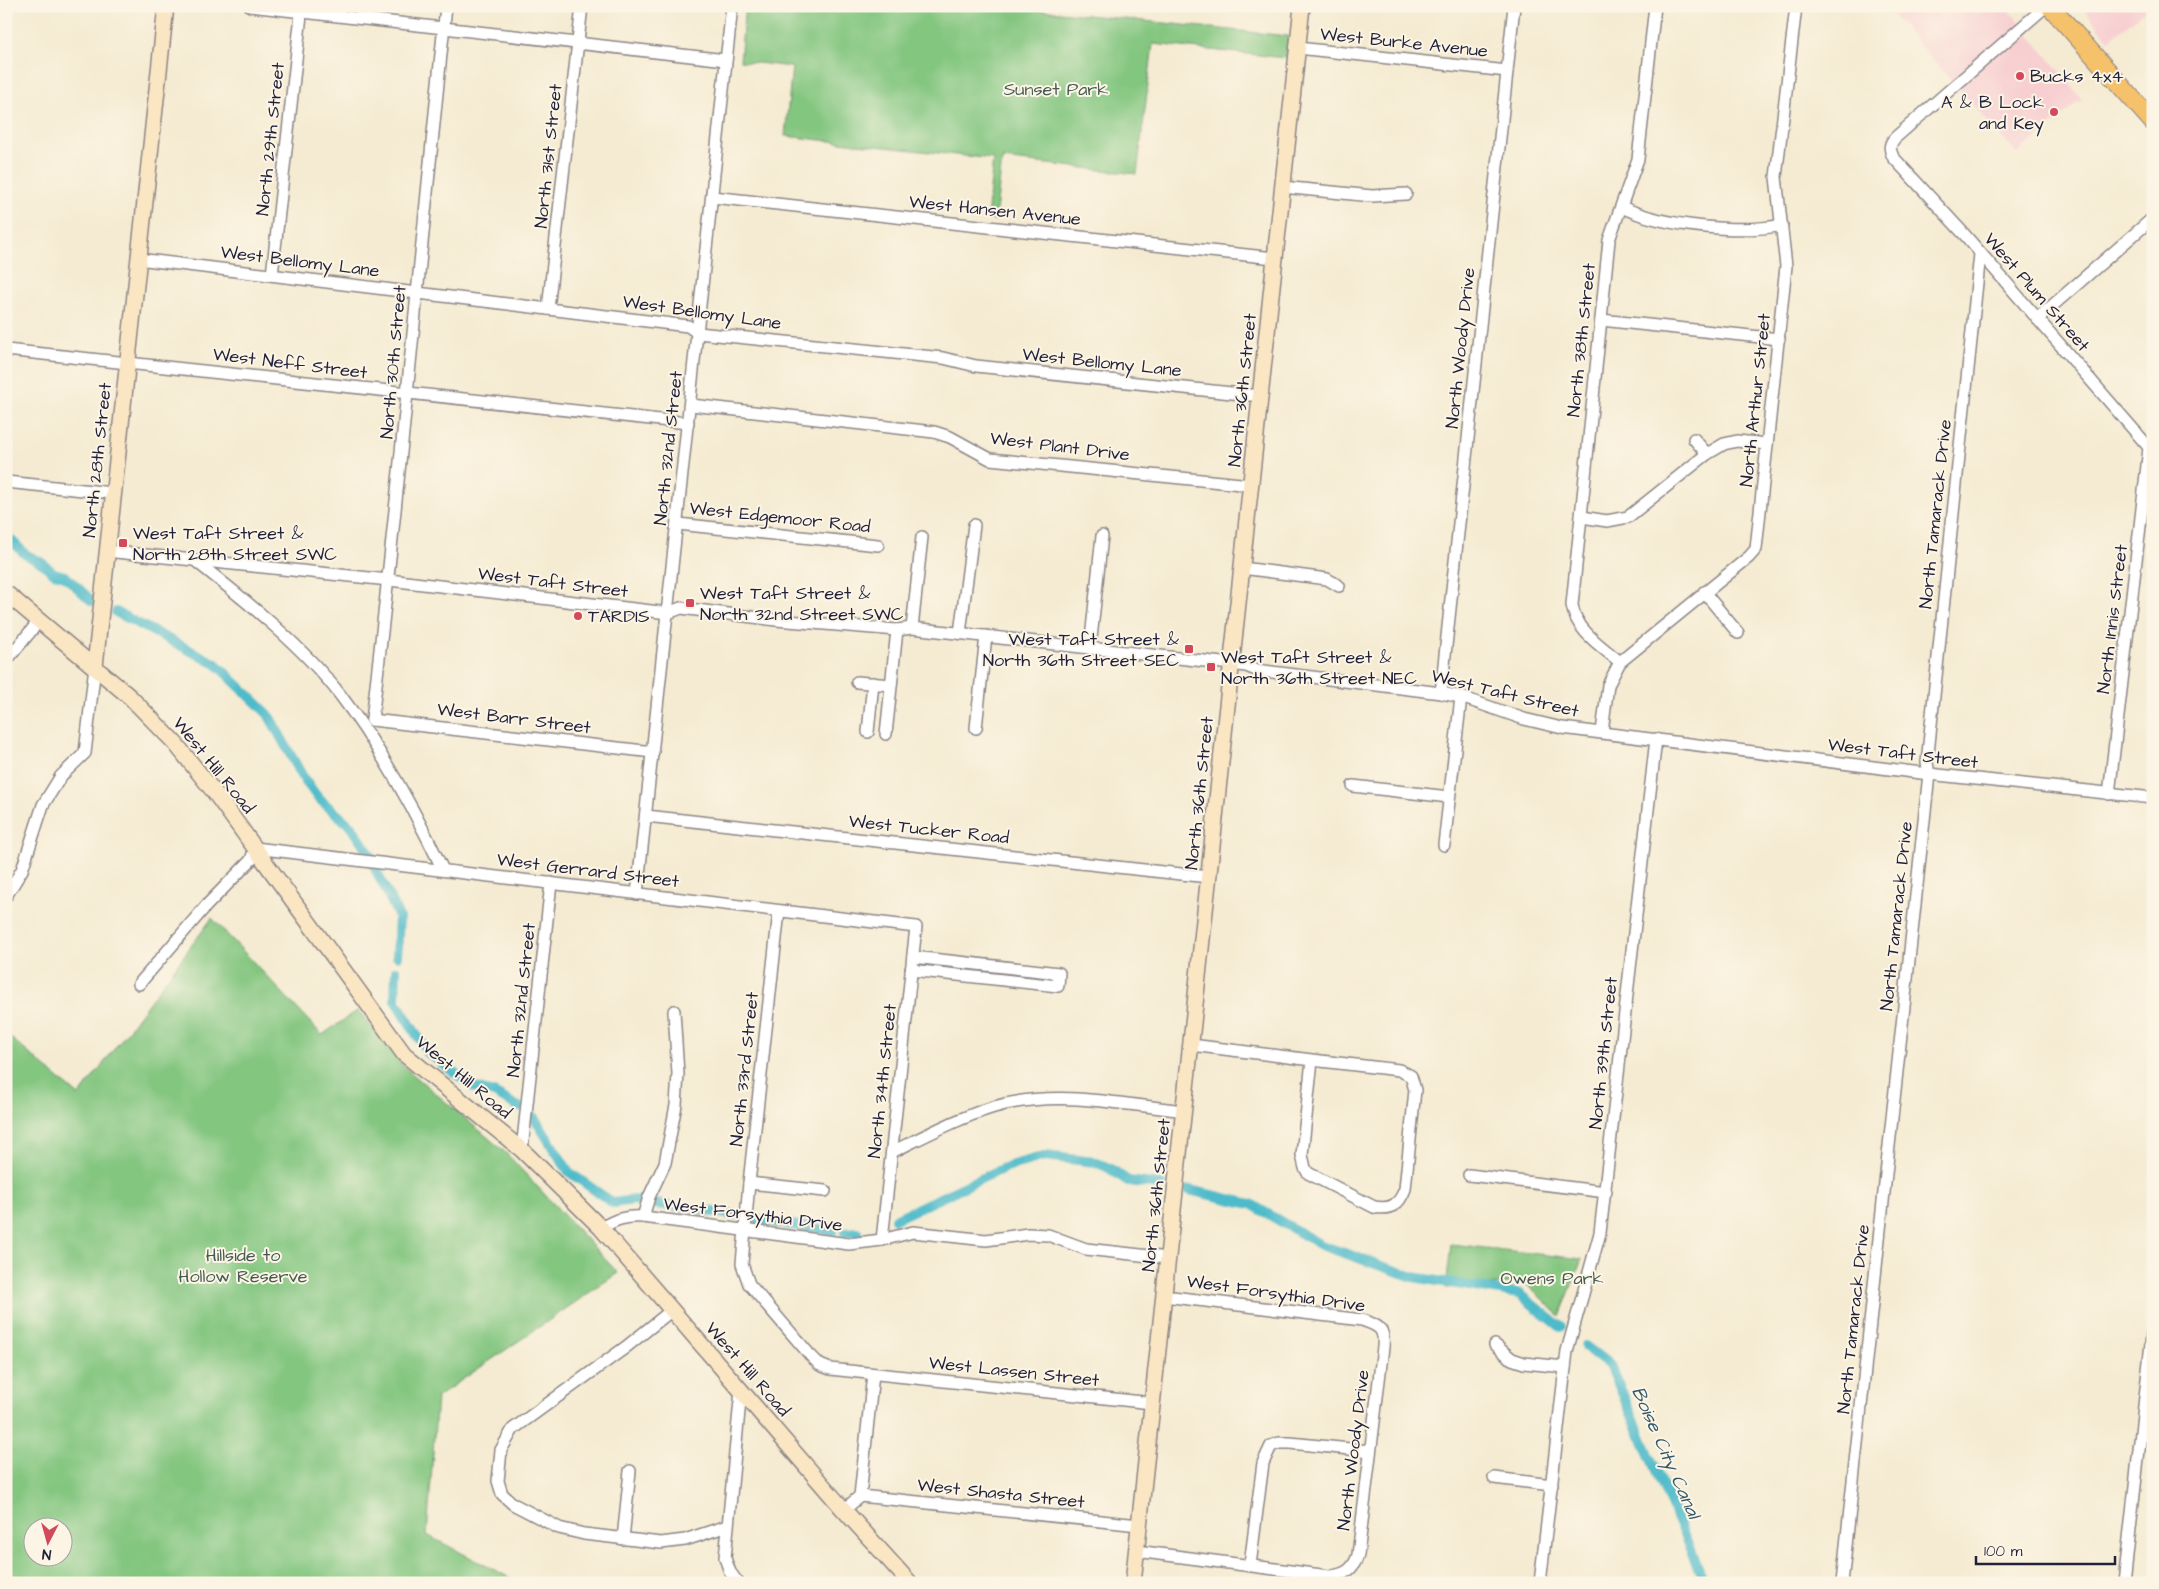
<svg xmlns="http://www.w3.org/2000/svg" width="2159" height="1589" font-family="'Architects Daughter',sans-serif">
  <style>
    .built { fill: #f7cfd1 }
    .green { fill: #83c680; stroke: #52745e; fill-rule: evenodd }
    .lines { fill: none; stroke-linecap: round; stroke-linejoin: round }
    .canal { stroke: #4fbbca; stroke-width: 10 }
    .street-casing { stroke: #8c8686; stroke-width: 14 }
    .secondary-casing { stroke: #8c8686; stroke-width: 18 }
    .primary-casing { stroke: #8c8686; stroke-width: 20 }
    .street { stroke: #fff; stroke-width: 11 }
    .secondary { stroke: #fbe6c4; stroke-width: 15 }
    .primary { stroke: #f5c16b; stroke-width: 18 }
    .poi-dot { fill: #d1495b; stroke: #fcf5e5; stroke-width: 2 }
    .labels { text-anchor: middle; stroke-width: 4; stroke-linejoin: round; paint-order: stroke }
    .street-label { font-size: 18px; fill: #22223b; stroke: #fcf5e5 }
    .poi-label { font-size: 18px; fill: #22223b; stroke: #fcf5e5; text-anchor: start }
    .park-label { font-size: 18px; fill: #445b53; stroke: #fcf5e5 }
    .water-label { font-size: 19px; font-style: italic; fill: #32586d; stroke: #fcf5e5 }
  </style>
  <rect width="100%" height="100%" fill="#fcf5e5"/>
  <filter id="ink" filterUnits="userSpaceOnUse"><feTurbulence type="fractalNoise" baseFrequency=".02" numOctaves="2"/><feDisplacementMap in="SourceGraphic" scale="10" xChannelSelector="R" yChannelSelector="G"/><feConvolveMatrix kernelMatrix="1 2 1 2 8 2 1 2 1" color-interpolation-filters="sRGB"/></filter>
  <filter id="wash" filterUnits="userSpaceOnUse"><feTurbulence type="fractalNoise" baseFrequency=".0096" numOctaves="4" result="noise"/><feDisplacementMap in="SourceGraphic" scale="20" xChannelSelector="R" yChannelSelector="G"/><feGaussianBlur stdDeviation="1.12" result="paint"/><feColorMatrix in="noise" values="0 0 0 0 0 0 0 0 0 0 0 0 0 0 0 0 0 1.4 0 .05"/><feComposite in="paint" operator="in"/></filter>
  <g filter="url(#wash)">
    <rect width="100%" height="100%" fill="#f5ebd2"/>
    <g class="built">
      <polygon points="1885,6 2006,6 2082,99 2017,154"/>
      <polygon points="2081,6 2150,6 2109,40"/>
    </g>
    <g class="green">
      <polygon points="745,6 1021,6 1021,8 1288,36 1286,58 1153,44 1137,174 1002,159 995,220 987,219 993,159 785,136 792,67 740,61"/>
      <path d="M212,918l110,117 36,-25 44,55 103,87 113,121 -181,124 -10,138 93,48h-514v-549l73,62zM32,1526h30v30h-30z"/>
      <polygon points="1451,1244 1582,1259 1560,1316 1524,1282 1446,1288"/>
    </g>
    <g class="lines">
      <g class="canal">
        <polyline points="6,535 25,554 42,563 54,573 65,576 92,601"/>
        <polyline points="116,612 216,664 268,714 304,779 318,798 352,827 371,856"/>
        <polyline points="374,866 399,917 397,956"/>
        <polyline points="396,971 395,1000 428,1053 475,1088 494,1093 519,1107"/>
        <polyline points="533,1116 569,1172 613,1203 633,1200 640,1201"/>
        <polyline points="1189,1190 1251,1204 1321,1245 1413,1277 1519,1294 1561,1327"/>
        <polyline points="656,1204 735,1215"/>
        <polyline points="895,1219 1006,1167 1045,1156 1095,1162 1109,1168 1128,1181 1161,1185"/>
        <polyline points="758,1220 833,1231"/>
        <polyline points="845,1233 858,1232"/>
        <polyline points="1585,1346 1610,1365 1702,1576 1701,1583"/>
      </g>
    </g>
  </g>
  <g filter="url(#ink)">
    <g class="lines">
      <g class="street-casing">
        <g id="street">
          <polyline points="250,6 726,60"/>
          <path d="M2046,6l-150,131c-7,7 -7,11 -3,20l71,77 189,218"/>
          <polyline points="1298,48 1507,71"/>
          <polyline points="1282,187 1372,196 1406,194"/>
          <polyline points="712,197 1274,258"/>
          <path d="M1622,207c38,19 118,27 160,18"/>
          <polyline points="138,259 688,326 698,333 943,358 976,366 1260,396"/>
          <polyline points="272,275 302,6"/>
          <polyline points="548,309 582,6"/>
          <polyline points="2037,319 2153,218"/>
          <polyline points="1601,320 1779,339"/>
          <polyline points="6,350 688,423"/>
          <polyline points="691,405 934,432 950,437 990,459 1251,485"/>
          <polyline points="1694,439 1707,454"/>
          <polyline points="6,482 112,493"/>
          <polyline points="1582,517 1607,521 1628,517 1707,454 1724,444 1737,441 1767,444"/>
          <polyline points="678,524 878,545"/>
          <polyline points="106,551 389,580 668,613 681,608 776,620 897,630 912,628 1231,664 1246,666 1256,670 1441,693 1461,697 1524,719 1562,728 1929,774 2153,798"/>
          <path d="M197,562c48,38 107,85 144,134 41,54 73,113 102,174"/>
          <polyline points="1242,568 1327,579 1339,586"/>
          <polyline points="1704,592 1738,633"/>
          <polyline points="912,628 922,537"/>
          <polyline points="960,633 974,525"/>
          <polyline points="1090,648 1102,536"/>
          <polyline points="6,661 40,620"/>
          <path d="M1620,662c-19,-16 -44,-31 -48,-57l37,-365 29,-81 17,-153"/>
          <polyline points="857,682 891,685"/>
          <polyline points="1441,693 1514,6"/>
          <path d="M372,720c28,-238 49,-476 74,-714"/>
          <polyline points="372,720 653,752"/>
          <polyline points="976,728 986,636"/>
          <polyline points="868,732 873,683"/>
          <polyline points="1602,732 1608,685 1620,662 1749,557 1756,549 1786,266 1776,177 1796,6"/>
          <polyline points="886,734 897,630"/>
          <polyline points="1353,786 1449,797"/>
          <polyline points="2109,794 2149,448"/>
          <polyline points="646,816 1209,877"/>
          <polyline points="1444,845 1461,697"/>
          <polyline points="637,894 732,6"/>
          <polyline points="6,896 22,870 43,805 61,776 85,753 95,666"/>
          <polyline points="779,911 749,1183 742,1264 749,1284 810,1355 820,1365 830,1369 1152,1403"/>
          <polyline points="911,970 1058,986 1059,973 913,957"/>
          <polyline points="139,984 206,906 251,860 255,848 916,927 882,1240"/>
          <path d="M1191,1045l121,15 -10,95 3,13 3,5 66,34c17,3 25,-2 31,-18l10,-99 -4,-14 -12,-6 -87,-10"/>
          <polyline points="522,1150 551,883"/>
          <path d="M892,1152c33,-16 66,-34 102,-45 61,-18 127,-3 190,4"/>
          <polyline points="1469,1175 1606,1192"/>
          <polyline points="749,1183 825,1191"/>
          <polyline points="643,1217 649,1197 665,1163 676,1105 678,1074 674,1011"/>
          <path d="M601,1228c15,-9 25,-12 42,-11l206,27 33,-4 31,-8 73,8 42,-6 20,1 38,14 82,9"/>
          <polyline points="672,1310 626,1347 513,1429 501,1450 498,1481 502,1494 513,1504 559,1528 584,1534 661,1543 685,1540 727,1526"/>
          <polyline points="1495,1345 1512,1359 1524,1363 1565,1367"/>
          <polyline points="1494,1478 1552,1485"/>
          <polyline points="860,1496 1139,1525"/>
          <polyline points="844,1510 860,1496 873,1374"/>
          <polyline points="623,1539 630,1471"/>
          <path d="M1136,1551l193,25c16,-1 24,-6 29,-21l25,-208c2,-19 -4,-21 -21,-27l-198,-24"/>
          <polyline points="1250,1565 1263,1463 1271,1446 1279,1443 1290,1443 1370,1451"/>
          <polyline points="738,1583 730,1572 725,1558 741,1390"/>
          <polyline points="1540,1583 1567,1351 1600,1233 1656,739"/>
          <polyline points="1842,1583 1929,774 1927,763 1980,254"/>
          <polyline points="2124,1583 2153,1326"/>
        </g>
      </g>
      <g class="secondary-casing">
        <g id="secondary">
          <polyline points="6,593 130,697 175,743 215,793 404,1054 522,1150 601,1228 844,1510 910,1583"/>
          <polyline points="95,666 166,6"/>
          <polyline points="1133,1583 1302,6"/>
        </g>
      </g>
      <g class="primary-casing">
        <polyline id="primary" points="2050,6 2153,122"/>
      </g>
      <use href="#street" class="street"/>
      <use href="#secondary" class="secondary"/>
      <use href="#primary" class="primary"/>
    </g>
  </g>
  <g class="poi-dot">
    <circle cx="2020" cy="76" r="5"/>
    <circle cx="2054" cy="112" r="5"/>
    <rect x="118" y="538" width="10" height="10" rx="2.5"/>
    <rect x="685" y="598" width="10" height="10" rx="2.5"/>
    <circle cx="578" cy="616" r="5"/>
    <rect x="1184" y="644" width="10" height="10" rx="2.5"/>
    <rect x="1206" y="662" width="10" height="10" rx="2.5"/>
  </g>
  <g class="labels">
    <g class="street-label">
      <text transform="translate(1404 42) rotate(6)" y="6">West Burke Avenue</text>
      <text transform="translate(270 139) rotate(-84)" y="6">North 29th Street</text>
      <text transform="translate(548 156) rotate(-84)" y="6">North 31st Street</text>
      <text transform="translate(995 210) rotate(6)" y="6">West Hansen Avenue</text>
      <text transform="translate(300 261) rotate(7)" y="6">West Bellomy Lane</text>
      <text transform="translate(2037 292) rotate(49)" y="6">West Plum Street</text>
      <text transform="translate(702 312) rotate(8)" y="6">West Bellomy Lane</text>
      <text transform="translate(1581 340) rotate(-84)" y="6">North 38th Street</text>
      <text transform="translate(1460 348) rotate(-84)" y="6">North Woody Drive</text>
      <text transform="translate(393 362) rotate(-85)" y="6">North 30th Street</text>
      <text transform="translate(1102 362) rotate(6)" y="6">West Bellomy Lane</text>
      <text transform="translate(290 363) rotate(7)" y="6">West Neff Street</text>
      <text transform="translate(1242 390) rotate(-84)" y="6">North 36th Street</text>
      <text transform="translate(1755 400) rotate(-84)" y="6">North Arthur Street</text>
      <text transform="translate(1060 446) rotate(7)" y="6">West Plant Drive</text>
      <text transform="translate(668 448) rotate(-84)" y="6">North 32nd Street</text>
      <text transform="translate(97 460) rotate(-84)" y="6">North 28th Street</text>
      <text transform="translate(1935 514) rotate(-84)" y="6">North Tamarack Drive</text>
      <text transform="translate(780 517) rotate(6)" y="6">West Edgemoor Road</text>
      <text transform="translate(553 582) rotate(7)" y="6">West Taft Street</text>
      <text transform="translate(2112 619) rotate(-83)" y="6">North Innis Street</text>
      <text transform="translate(1505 693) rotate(14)" y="6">West Taft Street</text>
      <text transform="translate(514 718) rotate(7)" y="6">West Barr Street</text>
      <text transform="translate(1903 753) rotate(7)" y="6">West Taft Street</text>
      <text transform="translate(214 765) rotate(51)" y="6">West Hill Road</text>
      <text transform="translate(1199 793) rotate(-84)" y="6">North 36th Street</text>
      <text transform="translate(929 829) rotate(6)" y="6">West Tucker Road</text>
      <text transform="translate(588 870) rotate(7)" y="6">West Gerrard Street</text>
      <text transform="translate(1896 916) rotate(-84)" y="6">North Tamarack Drive</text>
      <text transform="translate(521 1000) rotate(-84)" y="6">North 32nd Street</text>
      <text transform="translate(1603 1053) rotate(-84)" y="6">North 39th Street</text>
      <text transform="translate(744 1069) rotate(-84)" y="6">North 33rd Street</text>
      <text transform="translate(464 1077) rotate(40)" y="6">West Hill Road</text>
      <text transform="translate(882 1081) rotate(-84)" y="6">North 34th Street</text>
      <text transform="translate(1156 1195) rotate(-84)" y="6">North 36th Street</text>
      <text transform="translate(753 1214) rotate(7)" y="6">West Forsythia Drive</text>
      <text transform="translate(1276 1293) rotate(8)" y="6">West Forsythia Drive</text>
      <text transform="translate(1853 1319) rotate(-84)" y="6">North Tamarack Drive</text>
      <text transform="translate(748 1369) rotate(49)" y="6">West Hill Road</text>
      <text transform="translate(1014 1371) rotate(6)" y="6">West Lassen Street</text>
      <text transform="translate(1353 1450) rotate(-83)" y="6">North Woody Drive</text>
      <text transform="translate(1001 1493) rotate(6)" y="6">West Shasta Street</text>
    </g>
    <g class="poi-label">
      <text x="2030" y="82">Bucks 4x4</text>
      <text x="2044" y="108" text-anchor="end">A &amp; B Lock<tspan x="2044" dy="21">and Key</tspan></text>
      <text x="133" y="539">West Taft Street &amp;<tspan x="133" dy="21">North 28th Street SWC</tspan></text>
      <text x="700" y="599">West Taft Street &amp;<tspan x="700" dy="21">North 32nd Street SWC</tspan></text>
      <text x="588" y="622">TARDIS</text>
      <text x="1179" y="645" text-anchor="end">West Taft Street &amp;<tspan x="1179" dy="21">North 36th Street SEC</tspan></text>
      <text x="1221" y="663">West Taft Street &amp;<tspan x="1221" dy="21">North 36th Street NEC</tspan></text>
    </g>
    <g class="park-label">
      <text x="1056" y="95">Sunset Park</text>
      <text x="243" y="1261">Hillside to<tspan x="243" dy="21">Hollow Reserve</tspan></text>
      <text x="1552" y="1284">Owens Park</text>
    </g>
    <g class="water-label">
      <text transform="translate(1667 1452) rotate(66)" y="7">Boise City Canal</text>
    </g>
  </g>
  <rect width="2159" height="1589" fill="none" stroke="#fcf5e5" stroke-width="25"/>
  <g transform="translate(48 1542) rotate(186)"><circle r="24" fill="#fcf5e5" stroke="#a5a1a1"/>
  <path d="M0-4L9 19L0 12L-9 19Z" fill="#d1495b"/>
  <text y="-8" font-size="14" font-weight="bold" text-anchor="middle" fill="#22223b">N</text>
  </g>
  <path d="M1976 1556v8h139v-8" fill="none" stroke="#22223b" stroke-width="2.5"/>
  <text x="1984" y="1556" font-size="15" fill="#22223b" stroke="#fcf5e5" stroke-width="4" paint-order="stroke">100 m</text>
</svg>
